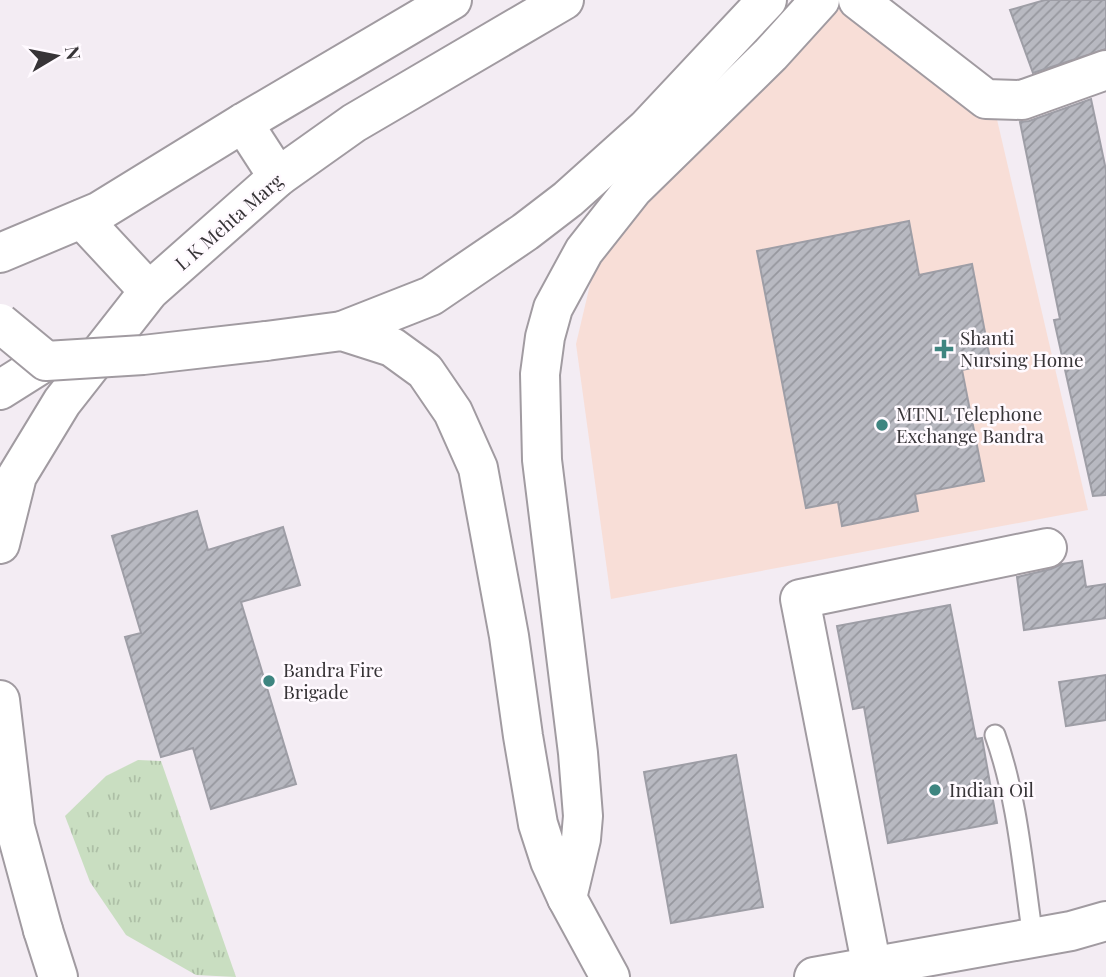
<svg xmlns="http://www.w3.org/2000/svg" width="1106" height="977" font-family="'Playfair Display',serif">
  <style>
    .commercial { fill: #f8ded7 }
    .grass { fill: url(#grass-tufts) }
    .building { fill: url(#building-hatch); stroke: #9e9ea6; stroke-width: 2 }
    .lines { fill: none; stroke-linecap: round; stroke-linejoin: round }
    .lane-casing { stroke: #a19ba1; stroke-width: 23 }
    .street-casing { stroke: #a19ba1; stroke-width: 42 }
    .secondary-casing { stroke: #a19ba1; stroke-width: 42 }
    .primary-casing { stroke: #a19ba1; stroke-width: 42 }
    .highway-casing { stroke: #a19ba1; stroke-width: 42 }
    .lane { stroke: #fff; stroke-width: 19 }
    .street { stroke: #fff; stroke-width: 38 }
    .secondary { stroke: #fff; stroke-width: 38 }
    .primary { stroke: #fff; stroke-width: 38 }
    .highway { stroke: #fff; stroke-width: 38 }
    .highway-bridge-casing { stroke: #a19ba1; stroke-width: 42; stroke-linecap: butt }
    .highway-bridge { stroke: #fff; stroke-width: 38 }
    .poi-dot { fill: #3e8580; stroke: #fffaff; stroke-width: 2.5 }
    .labels { text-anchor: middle; stroke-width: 5; stroke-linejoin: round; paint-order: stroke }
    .street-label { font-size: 19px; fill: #373437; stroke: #fffaff }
    .poi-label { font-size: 19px; fill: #373437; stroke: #fffaff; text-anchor: start }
  </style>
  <defs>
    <pattern id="grass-tufts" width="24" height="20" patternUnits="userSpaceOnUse" patternTransform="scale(1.75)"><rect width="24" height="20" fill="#c9dec1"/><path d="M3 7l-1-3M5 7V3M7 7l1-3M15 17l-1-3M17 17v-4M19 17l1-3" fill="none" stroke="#adbfa6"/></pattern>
    <pattern id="building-hatch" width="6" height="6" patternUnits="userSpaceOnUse" patternTransform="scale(1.75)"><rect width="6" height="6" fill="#b8b9c1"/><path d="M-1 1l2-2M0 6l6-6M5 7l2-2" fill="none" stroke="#96979e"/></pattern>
  </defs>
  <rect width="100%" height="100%" fill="#f3ecf3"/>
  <polygon class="commercial" points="874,2 992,98 1088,510 611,599 576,344 597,255 837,10"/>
  <polygon class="grass" points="138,760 161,761 236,977 196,975 126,935 90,882 65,816 106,776"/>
  <g class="building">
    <polygon points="1045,0 1106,0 1106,49 1033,73 1010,10"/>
    <polygon points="1091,99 1106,170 1106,495 1093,496 1054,320 1060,319 1020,122 1029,121"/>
    <polygon points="909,221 919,275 972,264 991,364 962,370 984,481 915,494 918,511 842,526 838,502 806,508 757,251"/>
    <polygon points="197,511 208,550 283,527 300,585 241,602 296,784 211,809 193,748 161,757 125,637 141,633 112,536"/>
    <polygon points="1082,561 1086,587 1106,584 1106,618 1024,630 1017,577 1051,569 1062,564"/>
    <polygon points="950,605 976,739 982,738 997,823 888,843 864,707 853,709 837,626"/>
    <polygon points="1106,675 1106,720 1066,726 1059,682"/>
    <polygon points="736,755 763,907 671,923 644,772"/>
  </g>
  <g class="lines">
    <g class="lane-casing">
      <path id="lane" d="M995,735c23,64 28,136 38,203"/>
    </g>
    <g class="street-casing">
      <g id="street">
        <polyline points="858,0 986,99 1022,100 1106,70"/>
        <polyline points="872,968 800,599 1047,548"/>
      </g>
    </g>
    <g class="secondary-casing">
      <g id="secondary">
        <polyline points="243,123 278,177"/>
        <polyline points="82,219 149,291"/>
        <polyline points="0,253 100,211 243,123 452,0"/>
        <polyline points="342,331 431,296 525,232 568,199 646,129 767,0"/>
        <polyline points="0,544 17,476 62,402 149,291 278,177 354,123 564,0"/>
        <polyline points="0,700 15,827 43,930"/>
        <polyline points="567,898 581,839 583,816 578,753 542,460 540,374 545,337 553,308 584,251 633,189 771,54 820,0"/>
      </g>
    </g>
    <g class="primary-casing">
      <polyline id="primary" points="814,977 1071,931 1106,921"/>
    </g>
    <g class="highway-casing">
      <g id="highway">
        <polyline points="266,341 342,331 392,347 425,371 453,412 478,468 509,636 523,736 538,824 550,861 567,898 610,977"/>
        <polyline points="0,390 46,361"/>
        <polyline points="43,930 58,977"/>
      </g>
    </g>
    <use href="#lane" class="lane"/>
    <use href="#street" class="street"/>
    <use href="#secondary" class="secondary"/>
    <use href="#primary" class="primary"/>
    <use href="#highway" class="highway"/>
    <g class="highway-bridge-casing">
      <polyline id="highway-bridge" points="0,323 46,361 143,355 266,341"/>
    </g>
    <use href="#highway-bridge" class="highway-bridge"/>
  </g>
  <g class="poi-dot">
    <path d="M940.5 338.5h7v7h7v7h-7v7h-7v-7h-7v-7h7z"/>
    <circle cx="882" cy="425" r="7"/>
    <circle cx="269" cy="681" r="7"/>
    <circle cx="935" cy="790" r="7"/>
  </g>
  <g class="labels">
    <g class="street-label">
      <text transform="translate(229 222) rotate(-41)" y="7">L K Mehta Marg</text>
    </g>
    <g class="poi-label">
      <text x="960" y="345">Shanti<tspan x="960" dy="22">Nursing Home</tspan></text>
      <text x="896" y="421">MTNL Telephone<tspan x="896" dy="22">Exchange Bandra</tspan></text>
      <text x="283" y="677">Bandra Fire<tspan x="283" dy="22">Brigade</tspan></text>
      <text x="949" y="797">Indian Oil</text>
    </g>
  </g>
  <g transform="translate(56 56) rotate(80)" stroke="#fffaff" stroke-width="5" paint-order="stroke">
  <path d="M0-5L12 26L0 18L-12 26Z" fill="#373437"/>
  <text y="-10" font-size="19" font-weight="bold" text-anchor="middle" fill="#373437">N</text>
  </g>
</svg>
